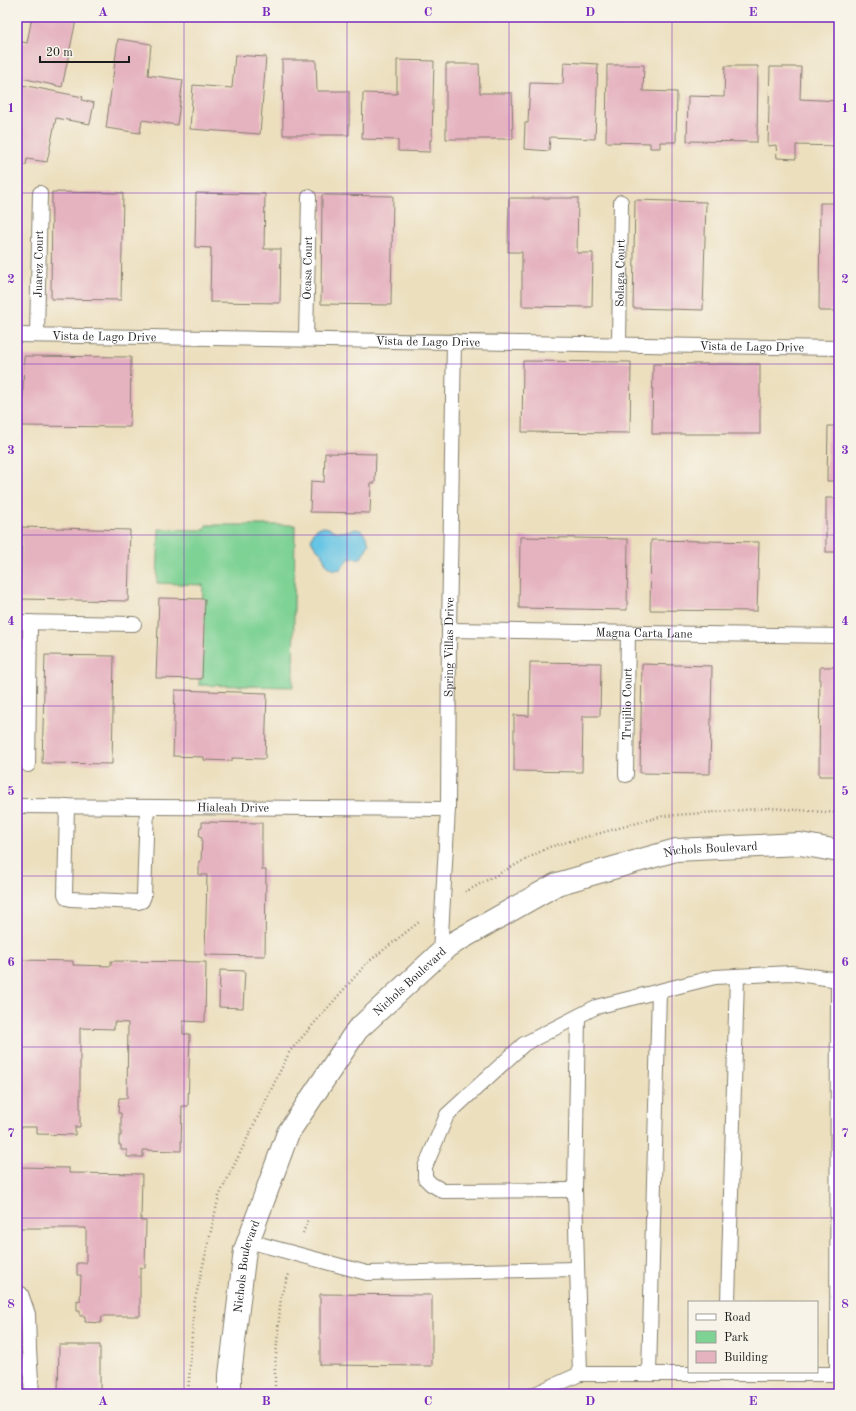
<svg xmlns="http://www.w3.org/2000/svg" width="856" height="1411" font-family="'Old Standard TT',serif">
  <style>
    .green { fill: #7ed294; stroke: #4d7758 }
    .water { fill: #66c4e4; stroke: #417080 }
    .building { fill: #e5b2c0 }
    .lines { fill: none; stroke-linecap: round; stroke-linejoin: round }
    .service-casing { stroke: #847e6d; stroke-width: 16 }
    .tertiary-casing { stroke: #847e6d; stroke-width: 24 }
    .path { stroke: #847e6d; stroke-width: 2.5; stroke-dasharray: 1 3; stroke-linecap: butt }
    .service { stroke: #fff; stroke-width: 14 }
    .tertiary { stroke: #fff; stroke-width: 22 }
    .grid { fill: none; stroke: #7b2cbf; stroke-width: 1; stroke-opacity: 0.55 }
    .labels { text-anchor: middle; stroke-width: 3; stroke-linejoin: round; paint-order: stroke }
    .street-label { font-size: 12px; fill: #1c1c1c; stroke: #f7f3e8 }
    .neatline { fill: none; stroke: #7b2cbf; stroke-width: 1.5 }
    .grid-label { font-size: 13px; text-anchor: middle; font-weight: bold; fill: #7b2cbf }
  </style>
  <rect width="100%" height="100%" fill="#f7f3e8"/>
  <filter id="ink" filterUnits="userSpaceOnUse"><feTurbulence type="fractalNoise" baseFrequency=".025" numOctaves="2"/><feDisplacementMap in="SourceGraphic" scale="8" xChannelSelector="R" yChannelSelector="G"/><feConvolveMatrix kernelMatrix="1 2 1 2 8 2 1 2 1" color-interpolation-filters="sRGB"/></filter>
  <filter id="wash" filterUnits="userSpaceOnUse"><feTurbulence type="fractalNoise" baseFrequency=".012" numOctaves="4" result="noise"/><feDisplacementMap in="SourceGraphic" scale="16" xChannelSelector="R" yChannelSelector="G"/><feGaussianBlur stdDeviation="0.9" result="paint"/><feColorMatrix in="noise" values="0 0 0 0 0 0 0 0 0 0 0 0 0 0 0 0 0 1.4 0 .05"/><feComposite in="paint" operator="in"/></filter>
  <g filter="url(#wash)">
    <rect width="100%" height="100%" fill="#ecdfbe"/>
    <polygon class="green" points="206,525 295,525 293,687 199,685 203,585 157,583 159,529 205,530"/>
    <path class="water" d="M320,527c10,0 8,2 16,4 14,4 25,-13 33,13l-8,14 -13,1 -7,10 -6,1 -8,-4 -6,-14 -5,-4 -5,-8 3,-9z"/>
    <g id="blocks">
      <g class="building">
        <polygon points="32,17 60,17 76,20 62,87 17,77 17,41 27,43"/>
        <polygon points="118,39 151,44 148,75 183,80 177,125 142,120 140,133 106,128"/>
        <polygon points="235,55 266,57 260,134 190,129 193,85 232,88"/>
        <polygon points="282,60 316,60 317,91 349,91 349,135 283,135"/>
        <polygon points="397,60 434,61 432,140 430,140 430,152 398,151 398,140 362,139 363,93 397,94"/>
        <polygon points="564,62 598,64 595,139 550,137 549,151 524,149 525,123 528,123 530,83 563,84"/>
        <polygon points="446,64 479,64 480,93 512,93 513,139 446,139"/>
        <polygon points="607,65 644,65 643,91 677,92 676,142 660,142 660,148 650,148 650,143 606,142"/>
        <polygon points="725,66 758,66 757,142 687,141 688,96 724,97"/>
        <polygon points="770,67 801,67 800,99 839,101 838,146 796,145 796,159 777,158 776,145 768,146"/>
        <polygon points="17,84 83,97 82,100 94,103 90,124 56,118 47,162 27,159 26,165 17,164"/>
        <polygon points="52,192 123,193 121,300 51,299"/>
        <polygon points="196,193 265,194 264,249 281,249 280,303 210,302 211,248 195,247"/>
        <polygon points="322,195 393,196 391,305 321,304"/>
        <polygon points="509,198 578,198 577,253 593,253 592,307 522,306 522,252 508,252"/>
        <polygon points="635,200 706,202 703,310 633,308"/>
        <polygon points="820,203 839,203 839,311 819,311"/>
        <polygon points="24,356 131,357 130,427 22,426"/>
        <polygon points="523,361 631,362 630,433 522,432"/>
        <polygon points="653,364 760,364 760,434 652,434"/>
        <polygon points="828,426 839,426 839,481 827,481"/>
        <polygon points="325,453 376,454 375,483 371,483 370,513 310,512 311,481 324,482"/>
        <rect x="826" y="498" width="13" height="54"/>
        <polygon points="22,527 130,530 128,601 20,599"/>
        <polygon points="520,537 628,539 627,610 519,608"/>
        <polygon points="651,540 759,542 757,611 650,610"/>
        <polygon points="159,598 205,599 202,679 156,678"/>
        <polygon points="45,655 114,656 112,764 42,763"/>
        <polygon points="530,662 601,663 600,716 583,716 582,772 514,771 514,715 529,716"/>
        <polygon points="642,664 712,666 710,774 640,773"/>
        <polygon points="820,667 839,667 839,776 819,776"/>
        <polygon points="175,690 267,693 265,759 232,758 232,761 204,760 204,757 173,756"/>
        <polygon points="202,822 262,823 262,870 266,870 265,956 205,955 207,875 199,875 199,861 201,861 202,838 199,837 200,827 202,827"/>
        <polygon points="21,960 73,961 73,965 111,966 111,961 206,962 205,1022 183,1021 183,1034 190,1034 188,1106 182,1106 181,1151 143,1150 143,1157 127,1157 127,1150 121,1150 121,1145 119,1145 119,1136 121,1136 121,1113 118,1113 119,1098 127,1098 128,1023 114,1022 114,1029 80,1028 80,1127 75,1127 75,1135 37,1134 37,1127 19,1127 20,1081 17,1081 17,1031 20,1031"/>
        <polygon points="220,970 245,971 243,1008 219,1007"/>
        <polygon points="17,1167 69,1168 69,1173 142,1174 141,1221 146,1221 145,1268 140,1267 140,1316 102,1316 101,1323 85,1322 85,1316 80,1316 80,1311 77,1311 77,1300 80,1301 81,1275 77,1275 77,1263 86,1263 86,1228 17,1228"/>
        <polygon points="320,1294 432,1295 432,1366 320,1365"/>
        <polygon points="59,1345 100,1345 100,1394 58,1394"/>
      </g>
    </g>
  </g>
  <g filter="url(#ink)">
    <use href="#blocks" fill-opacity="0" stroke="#847e6d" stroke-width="1"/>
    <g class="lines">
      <g class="service-casing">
        <g id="service">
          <path id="s1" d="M17,335l822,13"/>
          <path id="s2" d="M37,335l3,-142"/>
          <path id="s3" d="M306,339l3,-142"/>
          <path id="s4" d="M619,344l2,-142"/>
          <polyline points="17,622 134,624"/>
          <path id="s5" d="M449,630l390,6"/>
          <polyline points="28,765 30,622"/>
          <path id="s6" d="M626,775l2,-142"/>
          <path id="s7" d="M17,806l431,3"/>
          <polyline points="67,806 65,894 67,898 71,899 138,902 142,901 144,896 147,807"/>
          <path id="s8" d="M440,953l8,-144 1,-179 5,-289"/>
          <polyline points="578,1017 575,1190 580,1374"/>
          <polyline points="575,1190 443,1191 431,1184 425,1178 425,1167 447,1115 524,1044 596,1007 715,977 791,973 839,980"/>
          <polyline points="248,1241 367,1273 577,1269"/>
          <polyline points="17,1294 21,1294 28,1314 29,1350 32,1394"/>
          <polyline points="728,1302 737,976"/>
          <polyline points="649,1374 659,991"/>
          <polyline points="837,1374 838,980"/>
          <polyline points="535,1394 580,1374 839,1374"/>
        </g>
      </g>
      <g class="tertiary-casing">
        <g id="tertiary">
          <path id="s9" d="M230,1394v-19l15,-125 43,-117 69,-103 91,-84 109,-62 119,-34 124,-6 39,7"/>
        </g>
      </g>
      <g class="path">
        <polyline points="465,892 549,847 663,816 770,808 839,813"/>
        <polyline points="303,1233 308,1219"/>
        <polyline points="188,1394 194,1304 219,1196 290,1051 367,963 419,922"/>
        <polyline points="275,1394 275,1367 281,1296 289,1274"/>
      </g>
      <use href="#service" class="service"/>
      <use href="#tertiary" class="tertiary"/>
    </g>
  </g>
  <path class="grid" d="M184,17v1377M347,17v1377M509,17v1377M672,17v1377M17,193h822M17,364h822M17,535h822M17,706h822M17,876h822M17,1047h822M17,1218h822"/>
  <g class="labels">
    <g class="street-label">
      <text dy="4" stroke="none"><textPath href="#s2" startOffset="71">Juarez Court</textPath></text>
      <text dy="4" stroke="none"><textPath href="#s3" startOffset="71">Ocasa Court</textPath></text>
      <text dy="4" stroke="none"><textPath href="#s4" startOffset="71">Solaga Court</textPath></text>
      <text dy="4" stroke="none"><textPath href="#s1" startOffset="87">Vista de Lago Drive</textPath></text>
      <text dy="4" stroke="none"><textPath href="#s1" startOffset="411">Vista de Lago Drive</textPath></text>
      <text dy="4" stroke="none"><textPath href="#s1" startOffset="735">Vista de Lago Drive</textPath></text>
      <text dy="4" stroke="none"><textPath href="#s5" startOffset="195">Magna Carta Lane</textPath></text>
      <text dy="4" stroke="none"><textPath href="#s8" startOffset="306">Spring Villas Drive</textPath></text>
      <text dy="4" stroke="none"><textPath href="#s6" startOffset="71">Trujilio Court</textPath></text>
      <text dy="4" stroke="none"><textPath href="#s7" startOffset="216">Hialeah Drive</textPath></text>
      <text dy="4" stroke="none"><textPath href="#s9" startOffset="801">Nichols Boulevard</textPath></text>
      <text dy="4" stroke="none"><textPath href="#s9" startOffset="465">Nichols Boulevard</textPath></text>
      <text dy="4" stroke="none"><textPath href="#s9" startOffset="129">Nichols Boulevard</textPath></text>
    </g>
  </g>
  <rect width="856" height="1411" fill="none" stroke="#f7f3e8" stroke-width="44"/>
  <rect x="688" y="1301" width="130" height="72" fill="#f7f3e8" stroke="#9f9d96"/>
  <rect x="696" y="1314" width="20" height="6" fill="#ffffff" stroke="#9f9d96"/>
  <text x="724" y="1321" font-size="12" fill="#1c1c1c">Road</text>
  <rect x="696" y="1331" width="20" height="12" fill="#7ed294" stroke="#9f9d96"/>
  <text x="724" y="1341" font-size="12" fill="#1c1c1c">Park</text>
  <rect x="696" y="1351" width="20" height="12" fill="#e5b2c0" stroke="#9f9d96"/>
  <text x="724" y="1361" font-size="12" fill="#1c1c1c">Building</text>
  <path d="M40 56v6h89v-6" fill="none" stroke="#1c1c1c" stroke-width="2"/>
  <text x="46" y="56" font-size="12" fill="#1c1c1c" stroke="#f7f3e8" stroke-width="3" paint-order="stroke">20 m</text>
  <rect x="22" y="22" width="812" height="1367" class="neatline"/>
  <g class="grid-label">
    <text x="103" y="16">A</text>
    <text x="266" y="16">B</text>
    <text x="428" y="16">C</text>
    <text x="590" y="16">D</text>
    <text x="753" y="16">E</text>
    <text x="11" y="112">1</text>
    <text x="845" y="112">1</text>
    <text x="11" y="283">2</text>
    <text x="845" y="283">2</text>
    <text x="11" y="454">3</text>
    <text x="845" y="454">3</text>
    <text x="11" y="625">4</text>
    <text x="845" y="625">4</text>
    <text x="11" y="795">5</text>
    <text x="845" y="795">5</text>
    <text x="11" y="966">6</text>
    <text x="845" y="966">6</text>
    <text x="11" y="1137">7</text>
    <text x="845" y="1137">7</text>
    <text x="11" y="1308">8</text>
    <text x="845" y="1308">8</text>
    <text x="103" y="1405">A</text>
    <text x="266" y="1405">B</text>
    <text x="428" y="1405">C</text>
    <text x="590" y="1405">D</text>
    <text x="753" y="1405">E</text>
  </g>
</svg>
